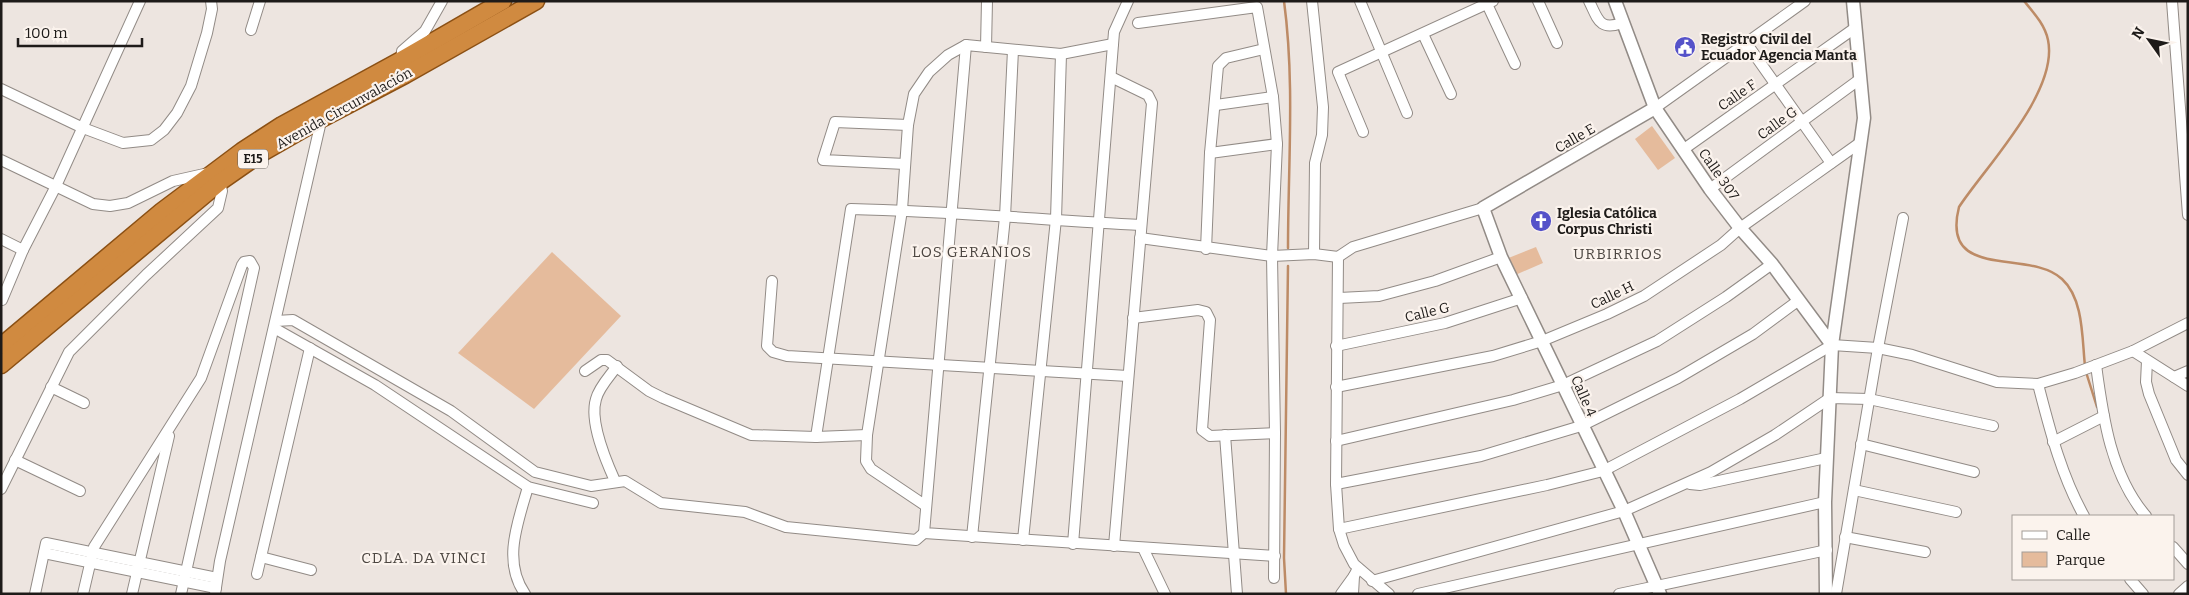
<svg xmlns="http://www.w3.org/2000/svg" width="2189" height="595" font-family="Bitter,serif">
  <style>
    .park { fill: #e5bb9c }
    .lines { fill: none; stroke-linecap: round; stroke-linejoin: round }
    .stream { stroke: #bd8b66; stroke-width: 2.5 }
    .minor-casing { stroke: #928b86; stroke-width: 12 }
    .tertiary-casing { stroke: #928b86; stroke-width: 15 }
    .trunk-casing { stroke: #8b5014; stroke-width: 19 }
    .minor { stroke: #fff; stroke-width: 10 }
    .tertiary { stroke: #fff; stroke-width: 12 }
    .trunk { stroke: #d08a40; stroke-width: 16 }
    .labels { text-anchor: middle; stroke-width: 4.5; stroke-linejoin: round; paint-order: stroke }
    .shield { fill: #fbf3ed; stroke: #605c59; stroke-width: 1 }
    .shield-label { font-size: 12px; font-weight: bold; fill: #1e1b19 }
    .poi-label { font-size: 14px; font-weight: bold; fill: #1e1b19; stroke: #fbf3ed; text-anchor: start }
    .street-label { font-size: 14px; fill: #1e1b19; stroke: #fbf3ed }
    .neighbourhood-label { font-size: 15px; letter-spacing: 1px; fill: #4c4641; stroke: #fbf3ed }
  </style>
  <rect width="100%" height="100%" fill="#ede5e0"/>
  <g class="park">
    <polygon points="1652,126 1675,158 1658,170 1635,139"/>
    <polygon points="1536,247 1543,263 1513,276 1506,259"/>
    <polygon points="552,252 621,316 534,409 458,353"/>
  </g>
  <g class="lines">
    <g class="stream">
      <path d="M1284,1c11,82 4,164 4,247"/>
      <path d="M2024,1c10,12 21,24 24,39 11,52 -63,127 -89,167 -19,75 70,41 103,72 22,20 20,61 23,87"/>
      <polyline points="2086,372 2097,407"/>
      <polyline points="1286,594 1284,558 1288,266"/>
    </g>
    <g class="minor-casing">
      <g id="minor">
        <polyline points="1312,1 1323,107 1322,135 1315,163 1314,254"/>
        <polyline points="1360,1 1407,113"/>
        <polyline points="1538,1 1557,43"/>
        <path d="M1589,1c9,18 10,30 33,22"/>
        <polyline points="2172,1 2188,215"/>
        <polyline points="1487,4 1515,64"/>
        <polyline points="1138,23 1257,7 1273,97 1277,144 1272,256 1275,433 1274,578"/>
        <polyline points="251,30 260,1"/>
        <polyline points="1423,34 1451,94"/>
        <polyline points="1113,44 1061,54 966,45 924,533 1275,556"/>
        <polyline points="1747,44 1831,163"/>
        <polyline points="986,47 987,1"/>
        <polyline points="401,62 402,51 425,31 442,1"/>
        <polyline points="1111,77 1148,95 1152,103 1114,546"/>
        <polyline points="1,89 83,128 123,143 151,140 164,130 177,113 191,86 207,33 212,9 211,1"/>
        <polyline points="1216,105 1273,97"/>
        <polyline points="1655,108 1805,1"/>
        <polyline points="1363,132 1338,72 1493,1"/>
        <polyline points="1684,149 1855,28"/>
        <polyline points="1210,153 1277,144"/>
        <polyline points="1,160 93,204 110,206 128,203 173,181 213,172 220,182 222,191 218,208 146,275 69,352 1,489"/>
        <polyline points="905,164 823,160 835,122 908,125"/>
        <polyline points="1710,189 1860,79"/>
        <polyline points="1140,238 1272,256 1314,254 1338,257"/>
        <polyline points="1,239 23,250 56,186 140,1"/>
        <polyline points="1206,249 1210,153 1218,66 1226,58 1264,49"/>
        <polyline points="1338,257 1336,484 1339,529 1344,545 1354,564 1389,594"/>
        <polyline points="1338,257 1353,247 1483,208"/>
        <polyline points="772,281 767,346 773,352 787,356 1128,376"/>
        <polyline points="1339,298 1379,296 1435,281 1501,257"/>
        <polyline points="2,300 23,250"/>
        <polyline points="1133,318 1198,310 1206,312 1210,320 1202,430 1210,436 1275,433"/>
        <polyline points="276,321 293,320 451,411 535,472 591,486 625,481 661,503 745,512 786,527 916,540 924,533"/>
        <polyline points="274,328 375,385 528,487 593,503"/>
        <polyline points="1336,346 1445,323 1522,298"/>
        <polyline points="2133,351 2188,386"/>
        <polyline points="2147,361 2146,382 2149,394 2176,460 2188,475"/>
        <path d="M2096,365c7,53 15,110 50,151"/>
        <polyline points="585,371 601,360 607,360 649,391 663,398 751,435 816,437 867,435"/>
        <polyline points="2174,377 2188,371"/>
        <path d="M2038,384c12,46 23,91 46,132"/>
        <polyline points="51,387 84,403"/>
        <polyline points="1336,387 1493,356 1542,341 1607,314 1644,296 1721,245 1740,228 1861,142"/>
        <polyline points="1225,435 1237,594"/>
        <path d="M816,437l35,-228c97,2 193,11 290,16"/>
        <polyline points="1336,441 1513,400 1563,385 1657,341 1726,297 1772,264"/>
        <polyline points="2053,442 2104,416"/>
        <polyline points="1861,444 1974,472"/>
        <polyline points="15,460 80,491"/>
        <path d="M615,481c-9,-20 -26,-59 -19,-82 3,-12 14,-23 21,-33"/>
        <polyline points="1336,484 1481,456 1581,426 1678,378 1753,334 1799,300"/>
        <polyline points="1690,484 1700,485 1826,458"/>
        <polyline points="1854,490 1956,512"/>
        <polyline points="926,506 871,469 866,461 867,435 902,210 908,125 914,94 929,72 948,55 966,45"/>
        <polyline points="1339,529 1547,485 1603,471 1740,399 1832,345 1878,348 1912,355 1997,382 2038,384 2075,373 2133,351 2188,323"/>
        <polyline points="972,537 1005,217 1013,50"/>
        <polyline points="1845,537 1925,552"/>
        <polyline points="1023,540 1056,219 1061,54"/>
        <polyline points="1073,544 1114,32 1128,1"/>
        <polyline points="2173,547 2188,564"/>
        <polyline points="1143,548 1165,594"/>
        <polyline points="44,553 216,588"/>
        <polyline points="261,557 311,570"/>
        <polyline points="257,574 310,348"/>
        <polyline points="2130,579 2143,594"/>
        <polyline points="1372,581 1624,511 1711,472 1775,435 1830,398 1869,399 1993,426"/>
        <polyline points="35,594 46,543 217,578"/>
        <polyline points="83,594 94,547 201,378 242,265 244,262 250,261 254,268 181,594"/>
        <polyline points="132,594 169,436"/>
        <polyline points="215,594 220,561 322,117"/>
        <path d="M525,594c-23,-33 -7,-72 3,-107"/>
        <polyline points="1341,594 1354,576"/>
        <polyline points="1353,594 1354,576 1358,568"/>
        <polyline points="1418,594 1825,502"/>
        <polyline points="1619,594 1827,550"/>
        <polyline points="1836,594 1878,348 1903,218"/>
        <polyline points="2179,594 2188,586"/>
      </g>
    </g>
    <g class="tertiary-casing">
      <g id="tertiary">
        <polyline points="1615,1 1655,108 1710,189 1740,228 1772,264 1832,345"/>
        <polyline points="1655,108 1483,208 1501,257 1624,511 1660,594"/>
        <polyline points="1826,594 1825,502 1832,345 1864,118 1853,1"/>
      </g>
    </g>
    <g class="trunk-casing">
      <g id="trunk">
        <polyline points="1,346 162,211 242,151 282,125 401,60 503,1"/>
        <polyline points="1,365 220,182 260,154 321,119 405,75 536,1"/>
      </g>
    </g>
    <use href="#minor" class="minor"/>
    <use href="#tertiary" class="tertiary"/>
    <use href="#trunk" class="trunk"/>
  </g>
  <defs>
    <g id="civic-disc" transform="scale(1.125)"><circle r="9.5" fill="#5552c9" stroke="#fbf3ed"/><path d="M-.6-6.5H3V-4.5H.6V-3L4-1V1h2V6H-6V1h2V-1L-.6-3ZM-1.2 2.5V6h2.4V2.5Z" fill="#fff"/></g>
    <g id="church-disc" transform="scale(1.125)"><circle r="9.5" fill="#5552c9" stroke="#fbf3ed"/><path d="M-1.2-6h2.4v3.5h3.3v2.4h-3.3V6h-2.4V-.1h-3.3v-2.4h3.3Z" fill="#fff"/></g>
  </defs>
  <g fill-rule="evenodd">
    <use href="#civic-disc" x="1685" y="47"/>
    <use href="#church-disc" x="1541" y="221"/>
  </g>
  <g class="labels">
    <rect class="shield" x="238" y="149.5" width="30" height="19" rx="4"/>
    <g class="shield-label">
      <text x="253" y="163">E15</text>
    </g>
    <g class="poi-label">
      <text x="1701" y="44">Registro Civil del<tspan x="1701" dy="16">Ecuador Agencia Manta</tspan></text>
      <text x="1557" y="218">Iglesia Católica<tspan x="1557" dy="16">Corpus Christi</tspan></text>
    </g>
    <g class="street-label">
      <text transform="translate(1737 95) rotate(-35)" y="5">Calle F</text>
      <text transform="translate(344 108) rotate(-29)" y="5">Avenida Circunvalación</text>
      <text transform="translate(1777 123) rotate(-36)" y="5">Calle G</text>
      <text transform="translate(1575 138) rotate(-30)" y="5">Calle E</text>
      <text transform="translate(1719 174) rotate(55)" y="5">Calle 307</text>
      <text transform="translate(1612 295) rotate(-26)" y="5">Calle H</text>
      <text transform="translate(1427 312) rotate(-14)" y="5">Calle G</text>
      <text transform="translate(1584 396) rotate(66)" y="5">Calle 4</text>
    </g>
    <g class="neighbourhood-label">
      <text x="972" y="257">LOS GERANIOS</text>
      <text x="1618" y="259">URBIRRIOS</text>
      <text x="424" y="563">CDLA. DA VINCI</text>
    </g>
  </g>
  <rect width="2189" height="595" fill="none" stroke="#1e1b19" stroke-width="5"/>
  <rect x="2012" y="515" width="162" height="65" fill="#fbf3ed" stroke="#a39d98"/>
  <rect x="2022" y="531" width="25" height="8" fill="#ffffff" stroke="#a39d98"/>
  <text x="2056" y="540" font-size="15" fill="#1e1b19">Calle</text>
  <rect x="2022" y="552" width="25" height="15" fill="#e5bb9c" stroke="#a39d98"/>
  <text x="2056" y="565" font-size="15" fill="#1e1b19">Parque</text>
  <g transform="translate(2149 40) rotate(303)" stroke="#fbf3ed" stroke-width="4" paint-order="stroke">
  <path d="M0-4L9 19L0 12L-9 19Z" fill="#1e1b19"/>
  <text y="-8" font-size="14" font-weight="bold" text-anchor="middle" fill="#1e1b19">N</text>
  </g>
  <path d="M18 38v8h124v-8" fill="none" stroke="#1e1b19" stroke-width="2.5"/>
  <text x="25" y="38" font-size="15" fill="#1e1b19" stroke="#fbf3ed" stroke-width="4" paint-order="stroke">100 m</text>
</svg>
